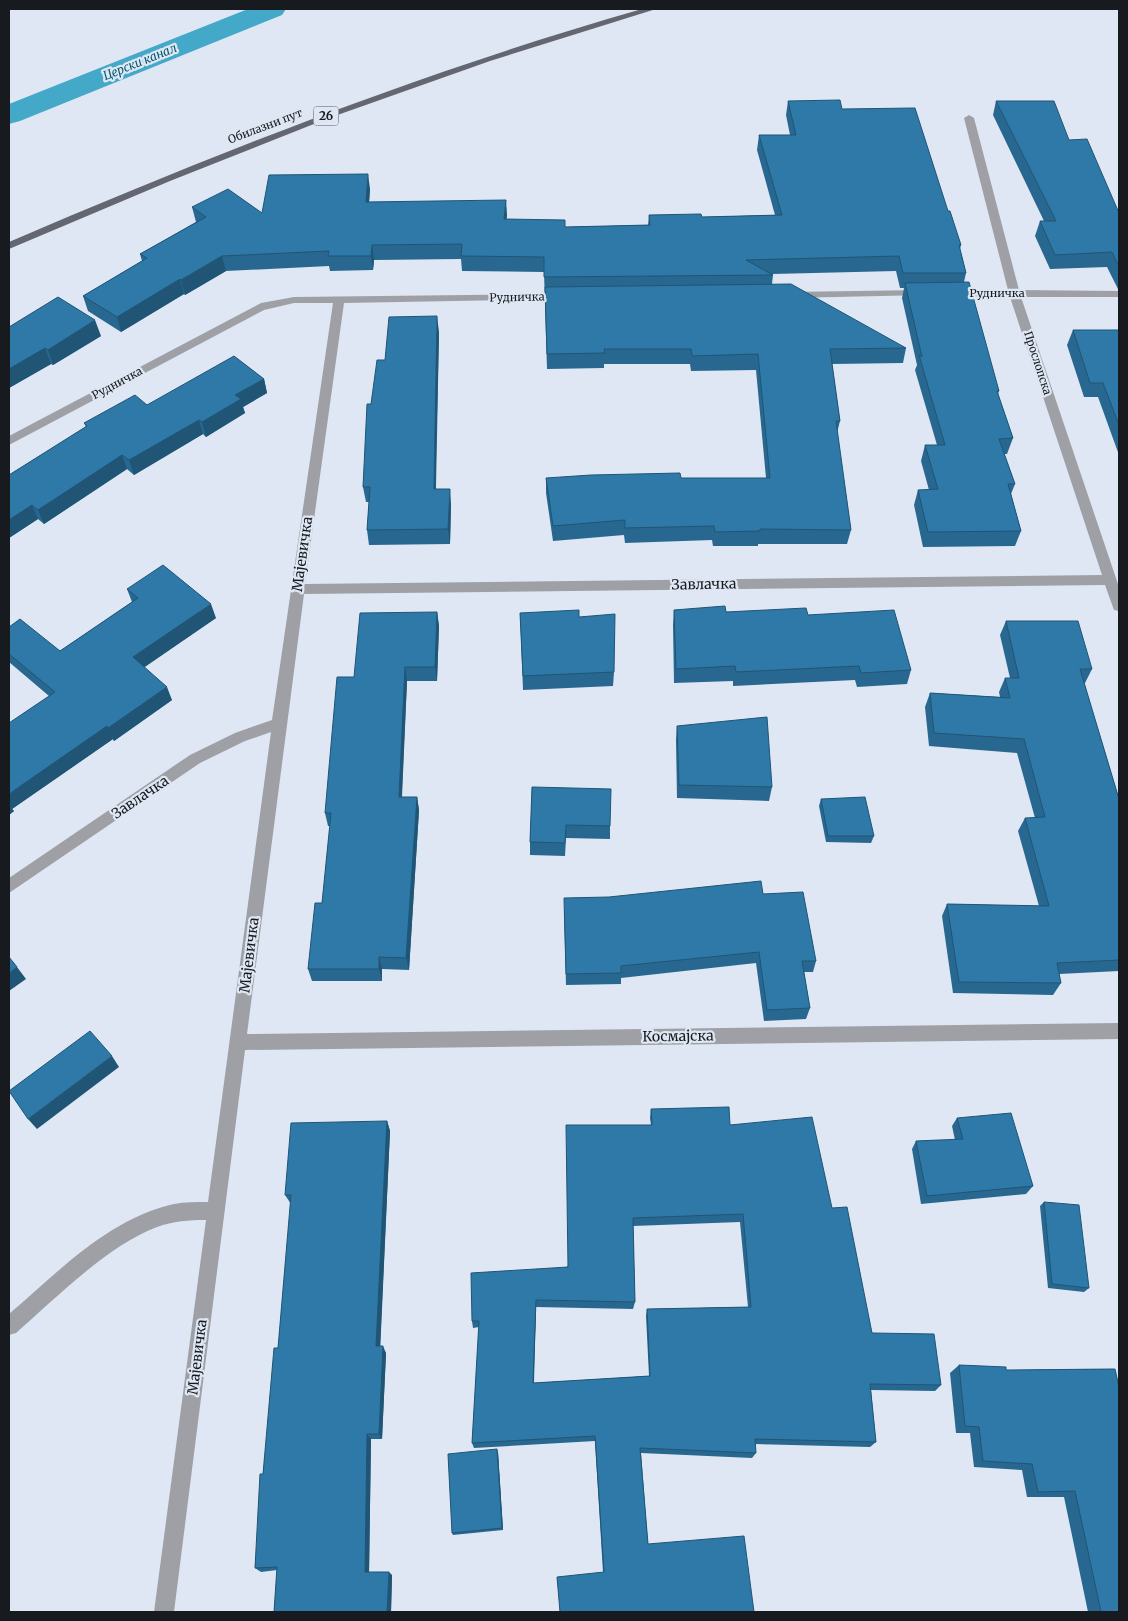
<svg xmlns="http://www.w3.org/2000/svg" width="1128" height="1621" font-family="Merriweather,serif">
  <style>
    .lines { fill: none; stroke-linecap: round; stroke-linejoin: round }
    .canal { fill: #44a9c8; fill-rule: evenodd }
    .minor { fill: #9fa0a6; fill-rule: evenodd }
    .primary { fill: #646671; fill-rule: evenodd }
    .wall { fill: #286890; fill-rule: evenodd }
    .shaded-wall { fill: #205575 }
    .building { fill: #2e79a7; stroke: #205575; fill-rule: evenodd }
    .labels { text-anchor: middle; stroke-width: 4.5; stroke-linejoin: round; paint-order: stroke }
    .far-street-label { font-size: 11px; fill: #171a1e; stroke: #dee7f3 }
    .far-water-label { font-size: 12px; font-style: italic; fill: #005a6f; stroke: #dee7f3 }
    .shield { fill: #dee7f3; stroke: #53585e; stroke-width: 1 }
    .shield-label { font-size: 12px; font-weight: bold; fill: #171a1e }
    .street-label { font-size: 14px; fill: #171a1e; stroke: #dee7f3 }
  </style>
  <rect width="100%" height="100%" fill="#dee7f3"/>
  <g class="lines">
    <polygon class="canal" points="248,9 286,9 282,15 20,121 9,124 9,104"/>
    <g class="minor">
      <path d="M969,115l5,3 45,172 100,1v6h-98l98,290v24l-5,-1 -9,-25 -801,9 -57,440 872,-11v16l-874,11 -71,562h-20l52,-392c-17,0 -33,1 -49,7 -50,19 -101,71 -141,106l-7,2v-21c48,-41 100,-96 165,-110 11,-2 23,-2 34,-2l63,-470 -26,9 -45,22 -191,130v-15l181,-123 45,-22 37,-13 61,-417h-39l-30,7 -255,135v-9l252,-133 33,-6 272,-3 6,3 -2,2 -226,4 -39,281 797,-9 -92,-278 -59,-1 -6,-3 6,-3h57l-44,-172z"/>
      <polygon points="923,290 927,291 929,293 927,295 789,298 783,295 789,292"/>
    </g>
    <path class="primary" d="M642,9h14l-166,52 -161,57 -159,63 -161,68v-7c207,-89 416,-171 633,-233z"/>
  </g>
  <g class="wall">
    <polygon points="788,101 842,109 948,211 961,245 960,249 966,273 964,282 999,391 998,394 1013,438 1007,454 1004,454 1015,484 1011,494 1021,531 1015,546 923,547 914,505 918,490 929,490 921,461 925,445 937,445 915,370 917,365 902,298 904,288 900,288 896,271 772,274 773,275 772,284 906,348 903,363 832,364 840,421 837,433 851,530 847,544 758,544 758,546 713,546 712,540 625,543 624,535 553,541 546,493 546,478 766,478 756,370 691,371 690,364 604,364 604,368 547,369 544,272 462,271 461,259 374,260 373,270 330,271 329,266 226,271 185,295 184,294 121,332 88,311 83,296 142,261 140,254 196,222 192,207 262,213 370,189 369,202 507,215 506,219 565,227 648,225 649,215 702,217 775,215 757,150 759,135 790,135 786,115"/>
    <polygon points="996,101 1069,140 1119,213 1119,289 1118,289 1107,267 1050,269 1035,236 1040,221 1044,221 993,115"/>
    <polygon points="9,327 101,336 53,365 51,364 9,388"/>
    <polygon points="1073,330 1119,330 1119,455 1098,397 1084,397 1067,345"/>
    <polygon points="439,332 436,489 451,504 450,544 369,545 367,530 369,502 366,502 363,487 371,404 385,360"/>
    <polygon points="264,379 267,393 243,407 245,413 206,437 203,434 134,475 127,469 44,524 38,519 9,538 9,475 86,427 84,423 147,405"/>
    <polygon points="127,589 216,618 144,667 172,700 114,741 113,739 12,809 14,811 9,815 49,696 9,662 9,627 60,651 132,602"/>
    <polygon points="674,610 808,615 911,670 907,684 857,687 855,680 733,686 733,681 674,683 673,625"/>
    <polygon points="437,612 439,626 437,681 407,681 402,797 417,797 419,810 409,970 382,969 382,981 312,981 308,969 322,903 330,826 328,826 325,813 354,677"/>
    <polygon points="520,613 579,617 614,672 613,686 523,690"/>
    <polygon points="1006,621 1092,669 1085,683 1084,683 1119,799 1119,971 1059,974 1061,983 1053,995 953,993 942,916 947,904 1039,906 1018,831 1025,818 1035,818 1017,753 929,746 925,707 930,693 1000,697 999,692 1005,678 1010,678 1000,635"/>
    <polygon points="677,726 772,787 769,801 677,798 676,740"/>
    <polygon points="532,787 610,826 610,839 566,838 565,856 530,855 530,842"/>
    <polygon points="821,799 874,836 871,843 826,842 819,806"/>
    <polygon points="763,894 816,961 813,972 804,972 810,1008 806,1019 764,1021 756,963 621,978 621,984 566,985 564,910"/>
    <path d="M651,1109l79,16 102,83 40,125 69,52 -6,6 -64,-1 5,52 -6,5 -115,-3 1,9 -4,5 -111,-5 7,91 -45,28 -8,-131 -121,7 -2,-5 7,-116 -6,1 -1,-7 95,-54 84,-142 -1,-7zM740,1222l8,85 -101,2 -1,7 3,60 -115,7 2,-76 97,2 2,-7 -2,-76z"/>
    <polygon points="957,1118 1033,1186 1026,1194 921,1204 912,1149 916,1141 955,1140 952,1126"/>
    <polygon points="387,1121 390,1131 380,1346 386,1353 382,1439 371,1439 369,1572 392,1575 391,1612 274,1612 277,1570 261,1572 255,1568 263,1474 278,1348 291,1204 285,1195"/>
    <polygon points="1044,1202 1089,1288 1084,1292 1048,1288 1040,1206"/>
    <polygon points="959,1365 1006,1370 1115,1369 1119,1612 1088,1612 1064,1497 1027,1497 1022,1470 974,1467 970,1433 956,1433 950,1373"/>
    <polygon points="498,1452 503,1530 453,1535 452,1533"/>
  </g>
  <g class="shaded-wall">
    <polygon points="368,174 370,189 368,217 366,202"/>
    <polygon points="506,200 507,215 505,234 504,219"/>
    <polygon points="372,245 374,260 373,270 371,256"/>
    <polygon points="222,256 226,271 185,295 181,280"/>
    <polygon points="180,279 184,294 121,332 117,317"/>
    <polygon points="437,316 439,332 435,504 434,489"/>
    <polygon points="95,320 101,336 53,365 48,350"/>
    <polygon points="45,348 51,364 9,388 9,369"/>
    <polygon points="264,379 267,393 243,407 245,413 206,437 202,422 235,395"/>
    <polygon points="199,420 203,434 134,475 129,460"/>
    <polygon points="122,455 127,469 44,524 38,510"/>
    <polygon points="450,489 451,504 450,544 448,529"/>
    <polygon points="32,505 38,519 9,538 9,520"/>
    <polygon points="211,604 216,618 139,671 133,657"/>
    <polygon points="437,612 439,626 437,681 435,667"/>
    <polygon points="405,667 407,681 401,810 399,797"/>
    <polygon points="167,687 172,700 114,741 108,728"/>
    <polygon points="107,726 113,739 12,809 14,811 9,815 9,794"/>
    <polygon points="417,797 419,810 409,970 406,958"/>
    <polygon points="379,957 382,969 382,981 379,969"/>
    <polygon points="17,967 26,979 9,991 9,973"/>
    <polygon points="112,1056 119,1067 37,1129 28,1119"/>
    <polygon points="387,1121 390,1131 380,1353 376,1346"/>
    <polygon points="536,1300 536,1307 533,1389 533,1383"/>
    <polygon points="383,1346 386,1353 382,1439 379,1434"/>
    <polygon points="367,1434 371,1439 369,1575 365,1572"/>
    <polygon points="497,1449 498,1452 503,1530 502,1528"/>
    <polygon points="389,1572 392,1575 391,1612 387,1612"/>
  </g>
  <g class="building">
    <polygon points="840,100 842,109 915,108 948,211 950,211 961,245 959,245 966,273 903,273 899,256 746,260 773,275 544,277 544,257 461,256 462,244 372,245 371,256 328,256 329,251 222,256 181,280 180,279 117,317 83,296 147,258 140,254 206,217 192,207 228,189 262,213 269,175 368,174 366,202 506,200 504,219 565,220 565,227 650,225 649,215 701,214 702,217 782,215 759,135 796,135 788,101"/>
    <polygon points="996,101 1054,101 1069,140 1087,139 1119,213 1119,267 1112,252 1055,255 1040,221 1056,221"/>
    <polygon points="969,282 999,391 997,391 1013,438 999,439 1015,484 1008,484 1021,531 928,532 918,490 938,489 925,445 945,445 919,355 922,357 905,283"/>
    <polygon points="791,284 906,348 830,349 840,421 836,421 851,530 760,529 760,531 715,532 714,526 625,528 625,520 553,526 546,478 591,475 680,473 681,478 770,478 758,354 692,356 691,349 604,349 605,353 547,354 545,287"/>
    <polygon points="58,297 95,320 48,350 45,348 9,369 9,327"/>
    <polygon points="437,316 434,489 450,489 448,529 367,530 370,487 363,487 367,404 371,404 377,360 385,360 389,317"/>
    <polygon points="1073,330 1119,330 1119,425 1103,383 1090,383"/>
    <polygon points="234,356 264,379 235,395 241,399 202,422 199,420 129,460 122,455 38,510 32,505 9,520 9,475 87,426 84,423 135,395 147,405"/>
    <polygon points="163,565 211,604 133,657 167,687 108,728 107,726 9,794 9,723 55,692 9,654 9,627 20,619 60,651 138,598 127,589"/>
    <polygon points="725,606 726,612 806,608 808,615 894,610 911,670 861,673 859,666 736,672 735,666 676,669 674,610"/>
    <polygon points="579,610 579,617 615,614 614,672 523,676 520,613"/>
    <polygon points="437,612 435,667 405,667 399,797 417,797 406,958 379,957 379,969 308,969 315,903 322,903 331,813 325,813 337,677 354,677 360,613"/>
    <polygon points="1006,621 1078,621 1092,669 1080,669 1119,799 1119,960 1057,963 1061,983 959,982 947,904 1049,906 1025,818 1045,817 1024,739 934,733 930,693 1010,698 1005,678 1019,678"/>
    <polygon points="767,717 772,787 679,785 677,726"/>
    <polygon points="532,787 611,789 610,826 566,825 565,843 530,842"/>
    <polygon points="865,797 874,836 828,836 821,799"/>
    <polygon points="761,881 763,894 803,892 816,961 802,961 810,1008 767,1010 759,952 621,966 621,973 566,974 564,898 609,897"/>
    <polygon points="9,957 17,967 9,973"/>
    <polygon points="90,1031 112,1056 28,1119 9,1091"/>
    <path d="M729,1107l1,18 82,-8 20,91 15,-1 25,126 62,1 7,51 -71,-1 6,58 -121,-3 1,14 -116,-5 8,96 96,-8 10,76h-194l-3,-35 47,-5 -9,-136 -123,7 7,-122h-7l-1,-48 97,-6 -2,-142h86l-1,-16zM743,1214l8,93 -104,2 3,67 -117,7 3,-83 99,2 -2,-84z"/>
    <polygon points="1011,1113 1033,1186 927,1196 916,1141 963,1139 957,1118"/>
    <polygon points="387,1121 376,1346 383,1346 379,1434 367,1434 365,1572 389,1572 387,1612 274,1612 277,1567 255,1568 260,1474 263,1474 274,1348 278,1348 291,1195 285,1195 291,1123"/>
    <polygon points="1044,1202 1079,1205 1089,1288 1052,1284"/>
    <polygon points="959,1365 1006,1367 1006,1370 1115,1369 1119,1387 1119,1612 1101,1612 1075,1491 1038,1492 1032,1464 983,1461 979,1427 965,1426"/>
    <polygon points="497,1449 502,1528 452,1533 448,1454"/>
  </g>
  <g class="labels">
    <g class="far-street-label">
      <text transform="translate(265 126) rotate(-21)" y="4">Обилазни пут</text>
      <text x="997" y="297">Рудничка</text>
      <text transform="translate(517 297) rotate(-1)" y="4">Рудничка</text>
      <text transform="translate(1038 363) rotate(72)" y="4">Прослопска</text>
      <text transform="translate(117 383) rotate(-28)" y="4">Рудничка</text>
    </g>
    <g class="far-water-label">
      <text transform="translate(140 62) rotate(-22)" y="4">Церски канал</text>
    </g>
    <rect class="shield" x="313.5" y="106.5" width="25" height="19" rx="4"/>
    <g class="shield-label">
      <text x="326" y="120">26</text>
    </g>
    <g class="street-label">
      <text transform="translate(302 554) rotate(-82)" y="5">Мајевичка</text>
      <text transform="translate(704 584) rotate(-1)" y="5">Завлачка</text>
      <text transform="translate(140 797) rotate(-34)" y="5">Завлачка</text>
      <text transform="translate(249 955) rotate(-83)" y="5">Мајевичка</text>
      <text transform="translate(678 1036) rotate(-1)" y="5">Космајска</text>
      <text transform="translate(197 1357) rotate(-83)" y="5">Мајевичка</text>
    </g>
  </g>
  <rect width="1128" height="1621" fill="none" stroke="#171a1e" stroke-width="20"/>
</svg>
